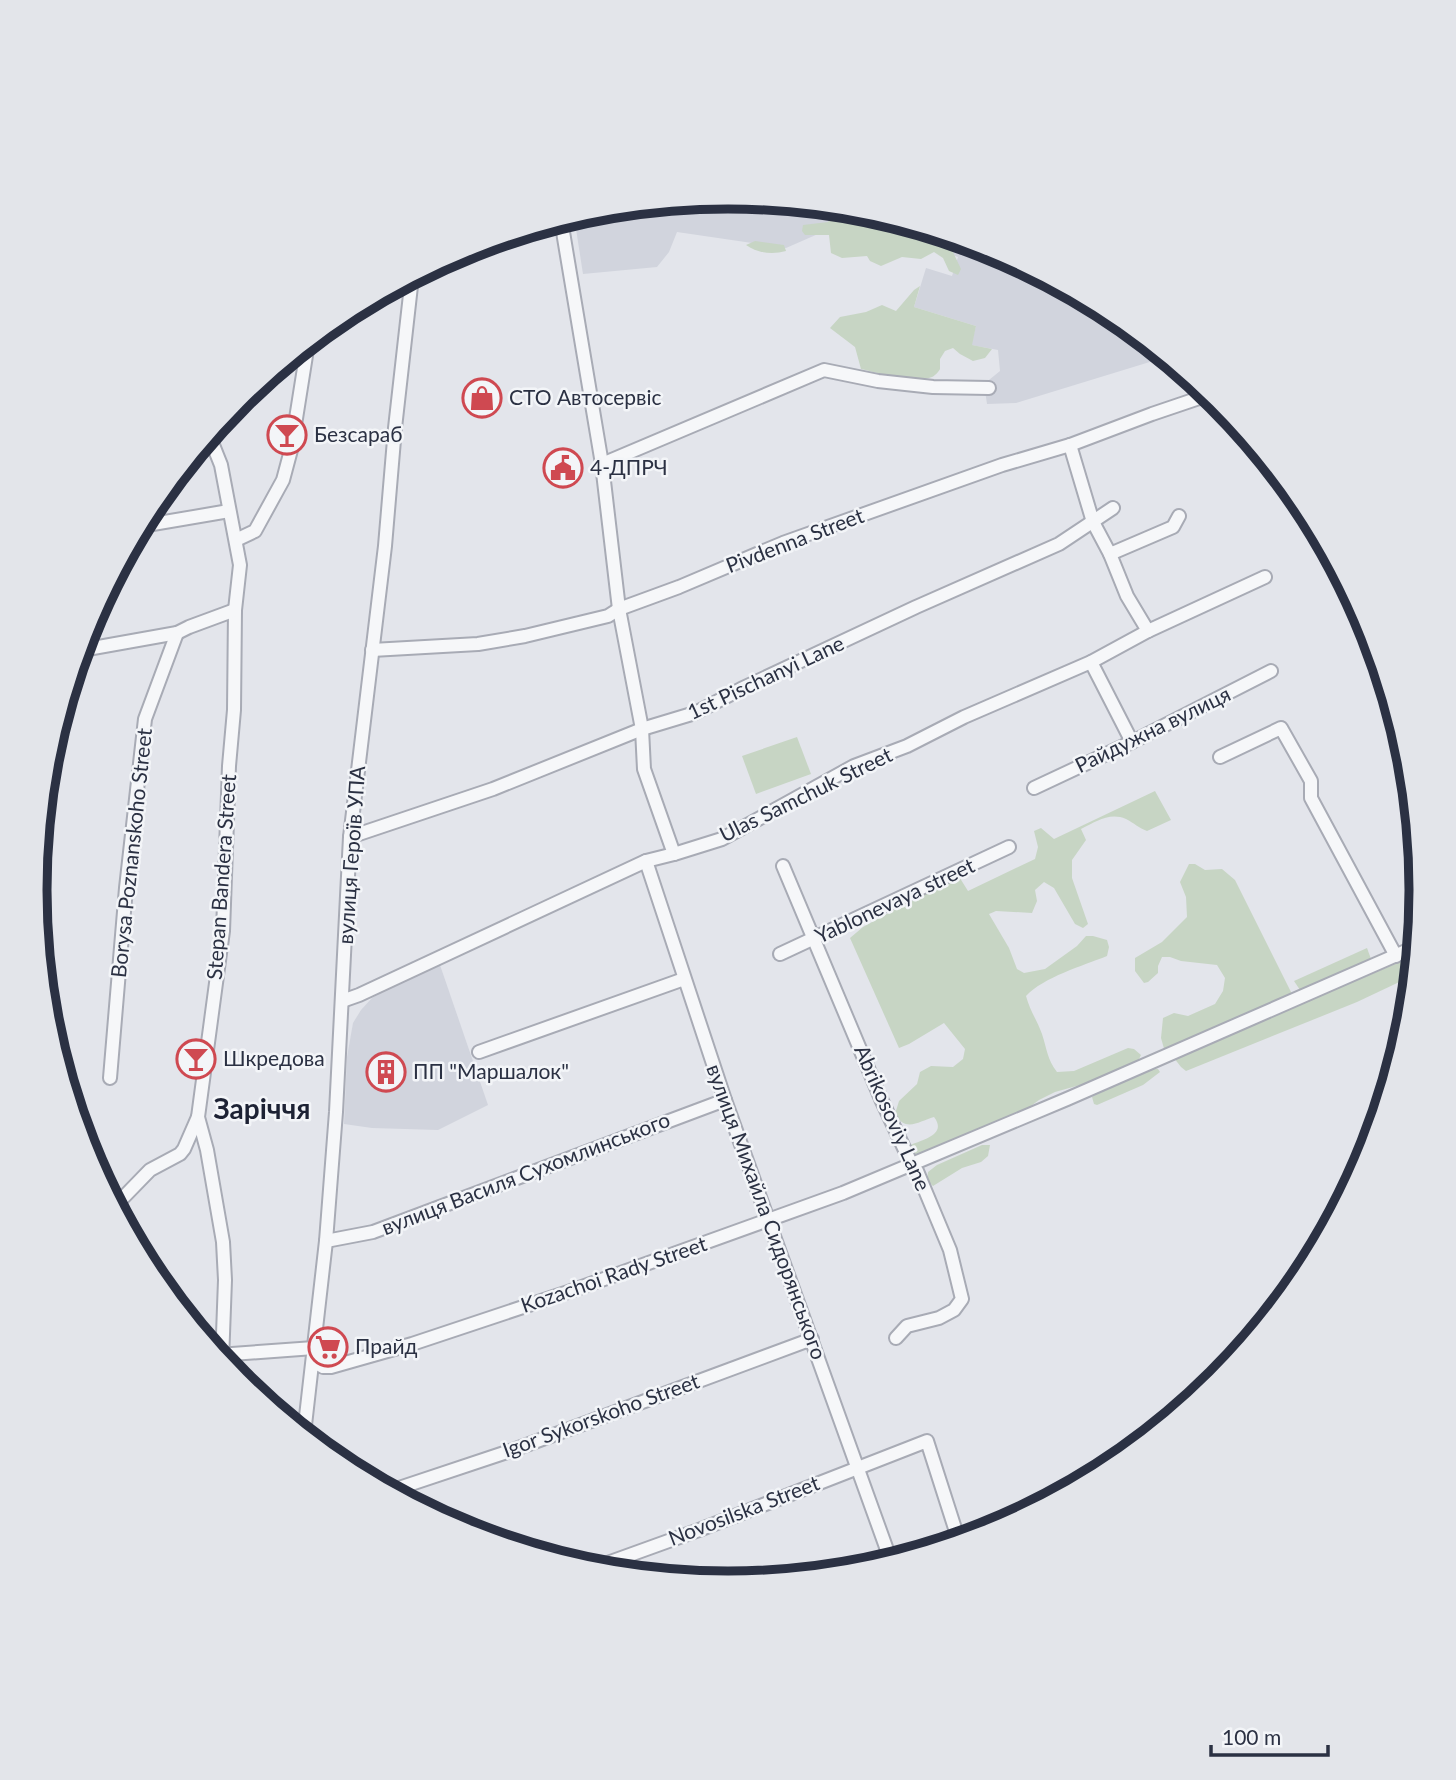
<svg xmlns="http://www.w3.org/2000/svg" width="1456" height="1780" font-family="Lato,sans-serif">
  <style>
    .built { fill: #d1d4dd }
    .green { fill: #c7d5c4 }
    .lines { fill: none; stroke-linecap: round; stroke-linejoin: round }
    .minor-casing { stroke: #a8abb5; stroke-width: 16 }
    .minor { stroke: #f6f7f9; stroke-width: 12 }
    .labels { text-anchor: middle; stroke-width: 5; stroke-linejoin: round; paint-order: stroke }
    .poi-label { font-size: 21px; fill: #2b3143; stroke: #f3f5f8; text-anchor: start }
    .street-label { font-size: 21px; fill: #2b3143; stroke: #f3f5f8 }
    .district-label { font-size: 28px; font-weight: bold; fill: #1d2234; stroke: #f3f5f8 }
    .rim { fill: none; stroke: #2b3143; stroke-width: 9 }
  </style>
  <rect width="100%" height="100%" fill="#e3e5eb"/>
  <g class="built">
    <polygon points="728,197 864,210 994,250 1113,314 1166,357 1016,403 987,404 984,384 1000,371 998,350 971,345 976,326 914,307 926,268 952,276 958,257 850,220 786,248 677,232 669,252 657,267 583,274 574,216 593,210"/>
    <polygon points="440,965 488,1105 438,1130 372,1128 344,1124 347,1057 353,1023 361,1010 372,998 384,991"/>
  </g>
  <g class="green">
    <polygon points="850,213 893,221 913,229 926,238 952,250 961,269 958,275 949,271 943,258 934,252 921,259 902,257 881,266 870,261 867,256 842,258 831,253 829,235 805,235 802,231 803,225 828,222 832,215 840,216"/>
    <path d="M755,241l29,4 2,6c-14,4 -29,2 -40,-6z"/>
    <path d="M920,286l-6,21 62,19 -4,19 20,4 -7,9 -12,3 -13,-7 -7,-6 -8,3 -5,8v10c-1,2 -5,7 -8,8 -17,7 -53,-4 -71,-8l-6,-22 -25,-19 10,-11 26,-5 16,-7 14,6 18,-21z"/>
    <polygon points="797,737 811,774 756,794 742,756"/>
    <path d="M1155,791l16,29 -24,11c-8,-3 -13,-8 -21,-12 -17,-7 -30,3 -45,10l5,11 -14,20v18l16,46 -5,4 -8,-4 -21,-36 -10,-6 -9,8 2,11 -5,12 -36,-2 -7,3 20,34 8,21 7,4 21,-4 32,-23 9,-10h7l14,4 2,7 -2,9c-25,10 -63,21 -81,40 4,15 11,24 16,38 5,15 5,25 15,38l17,-1 54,-23 6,1 7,6 -5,10 -24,11 -57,16 -16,8 -16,12 -18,9 -70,27 -19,6 -7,-2 -1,-6c13,-6 40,-11 26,-29 -15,4 -28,16 -39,-3l4,-13 18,-17 3,-12 11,-6 22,1 10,-8 2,-10 -21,-26 -35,21 -10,4 -49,-110 13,-11 95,-52 10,16 67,-32 3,-12 -4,-16 7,-3 13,11z"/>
    <polygon points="1189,864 1195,864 1205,870 1222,869 1235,880 1291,992 1289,998 1165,1052 1161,1038 1163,1018 1174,1013 1188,1016 1215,1004 1223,991 1225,978 1217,965 1181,961 1170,957 1162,957 1158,966 1158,973 1148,982 1144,983 1135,971 1135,958 1162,942 1187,917 1186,897 1180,882"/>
    <polygon points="1367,948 1371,959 1370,963 1304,991 1300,990 1294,981"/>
    <polygon points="1414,956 1412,976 1357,1002 1186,1071 1181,1067 1174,1058"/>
    <polygon points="1146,1069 1158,1069 1160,1072 1143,1085 1097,1105 1094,1104 1092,1097"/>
    <polygon points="982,1145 990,1145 988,1156 981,1162 962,1168 933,1186 927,1180 928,1172 937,1165"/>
  </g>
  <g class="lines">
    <g class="minor-casing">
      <g id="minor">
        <polyline points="561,220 602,464 619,609 642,729 644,769 674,854"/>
        <polyline points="209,435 221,465 240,565 235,610 234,710 229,766 223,931 198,1117 207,1150 223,1242 225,1280 222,1361"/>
        <polyline points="1070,445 1093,522 1110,554 1127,596 1148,631"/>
        <polyline points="602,464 824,370 878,381 933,387 989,388"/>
        <polyline points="141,526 229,511"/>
        <polyline points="236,540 255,531 283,480 291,450 308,343"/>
        <polyline points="1110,554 1173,527 1179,516"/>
        <polyline points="372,650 478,644 525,636 608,616 619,609 679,587 783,543 1002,465 1070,445 1152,414 1211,394"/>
        <polyline points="79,653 93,648 177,633 189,627 235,610"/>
        <polyline points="1091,662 1132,742"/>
        <path d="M64,704c6,-15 12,-30 14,-46"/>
        <polyline points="1220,757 1281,728 1311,781 1311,798 1396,956"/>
        <polyline points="1034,788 1132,742 1271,671"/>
        <polyline points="350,837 493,789 642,729 695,713 741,689 916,607 1059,544 1113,508"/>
        <polyline points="646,861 725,1100 891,1561"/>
        <polyline points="783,866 881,1099 911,1163 917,1171 950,1250 962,1299 954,1310 939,1318 907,1326 896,1338"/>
        <polyline points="780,954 1009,847"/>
        <polyline points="342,1001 359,995 447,954 646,861 674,854 722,839 854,766 907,746 964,717 1091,662 1148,631 1265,577"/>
        <polyline points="479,1052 684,979"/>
        <polyline points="110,1078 126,888 145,719 177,633"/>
        <polyline points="115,1206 150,1170 180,1154 184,1149 198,1117"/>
        <polyline points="326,1241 373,1232 725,1100"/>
        <polyline points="218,1355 314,1348"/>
        <polyline points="313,1361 323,1367 331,1367 412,1344 568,1292 843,1193 1067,1099 1415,947"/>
        <polyline points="304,1434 326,1241 336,1112 350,837 385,546 395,428 412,277"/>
        <polyline points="390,1491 513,1450 812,1339"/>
        <polyline points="591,1569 699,1530 927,1441 959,1541"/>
      </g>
    </g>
    <use href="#minor" class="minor"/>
  </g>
  <defs>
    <g id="shop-ring" transform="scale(2.0125)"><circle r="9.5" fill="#f3f5f8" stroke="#cf4951" stroke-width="1.5"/><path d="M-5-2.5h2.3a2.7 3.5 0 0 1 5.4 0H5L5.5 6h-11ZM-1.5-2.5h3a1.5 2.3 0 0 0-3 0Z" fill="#cf4951"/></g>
    <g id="bar-ring" transform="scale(2.0125)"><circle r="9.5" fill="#f3f5f8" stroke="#cf4951" stroke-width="1.5"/><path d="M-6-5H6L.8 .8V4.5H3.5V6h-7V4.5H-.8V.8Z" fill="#cf4951"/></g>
    <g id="civic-ring" transform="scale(2.0125)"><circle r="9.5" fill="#f3f5f8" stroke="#cf4951" stroke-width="1.5"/><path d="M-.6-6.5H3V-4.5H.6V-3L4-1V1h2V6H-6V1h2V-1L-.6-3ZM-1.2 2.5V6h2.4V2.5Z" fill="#cf4951"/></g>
    <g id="building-ring" transform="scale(2.0125)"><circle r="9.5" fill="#f3f5f8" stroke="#cf4951" stroke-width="1.5"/><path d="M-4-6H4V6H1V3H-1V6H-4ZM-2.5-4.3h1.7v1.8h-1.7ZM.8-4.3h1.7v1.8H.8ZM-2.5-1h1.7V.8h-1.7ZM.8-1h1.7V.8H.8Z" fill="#cf4951"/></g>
    <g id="supermarket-ring" transform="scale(2.0125)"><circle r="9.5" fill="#f3f5f8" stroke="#cf4951" stroke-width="1.5"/><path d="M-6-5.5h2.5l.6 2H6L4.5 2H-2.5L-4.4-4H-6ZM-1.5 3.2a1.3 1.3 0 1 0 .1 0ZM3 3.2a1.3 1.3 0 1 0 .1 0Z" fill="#cf4951"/></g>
  </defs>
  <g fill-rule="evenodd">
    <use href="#shop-ring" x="482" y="398"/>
    <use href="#bar-ring" x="287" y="435"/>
    <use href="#civic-ring" x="563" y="468"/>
    <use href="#bar-ring" x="196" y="1059"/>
    <use href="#building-ring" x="386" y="1072"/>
    <use href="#supermarket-ring" x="328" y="1347"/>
  </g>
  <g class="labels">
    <g class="poi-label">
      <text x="509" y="405">СТО Автосервіс</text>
      <text x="314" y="442">Безсараб</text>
      <text x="590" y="475">4-ДПРЧ</text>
      <text x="223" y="1066">Шкредова</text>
      <text x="413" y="1079">ПП "Маршалок"</text>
      <text x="355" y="1354">Прайд</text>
    </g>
    <g class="street-label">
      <text transform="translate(795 541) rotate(-21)" y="7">Pivdenna Street</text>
      <text transform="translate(766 678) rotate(-25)" y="7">1st Pischanyi Lane</text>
      <text transform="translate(1153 730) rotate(-26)" y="7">Райдужна вулиця</text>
      <text transform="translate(806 795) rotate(-26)" y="7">Ulas Samchuk Street</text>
      <text transform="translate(132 853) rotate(-84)" y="7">Borysa Poznanskoho Street</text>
      <text transform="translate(352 855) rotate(-86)" y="7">вулиця Героїв УПА</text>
      <text transform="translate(222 877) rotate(-86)" y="7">Stepan Bandera Street</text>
      <text transform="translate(895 901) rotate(-25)" y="7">Yablonevaya street</text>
      <text transform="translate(892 1118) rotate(66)" y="7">Abrikosoviy Lane</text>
      <text transform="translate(526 1174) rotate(-21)" y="7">вулиця Василя Сухомлинського</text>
      <text transform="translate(766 1212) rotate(70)" y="7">вулиця Михайла Сидорянського</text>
      <text transform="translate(614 1275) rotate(-19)" y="7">Kozachoi Rady Street</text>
      <text transform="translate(601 1416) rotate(-20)" y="7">Igor Sykorskoho Street</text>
      <text transform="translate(744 1511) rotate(-21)" y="7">Novosilska Street</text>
    </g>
    <g class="district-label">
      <text x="262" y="1119">Заріччя</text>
    </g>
  </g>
  <path d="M0 0H1456V1780H0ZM47 890a681 681 0 1 1 1362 0a681 681 0 1 1-1362 0Z" fill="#e3e5ea" fill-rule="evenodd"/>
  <path class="rim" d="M47 890a681 681 0 1 1 1362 0a681 681 0 1 1-1362 0Z"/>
  <path d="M1211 1745v10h117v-10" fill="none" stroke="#2b3143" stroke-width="3.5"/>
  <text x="1222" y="1745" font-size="21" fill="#2b3143" stroke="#f3f5f8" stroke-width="5" paint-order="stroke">100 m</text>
</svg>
